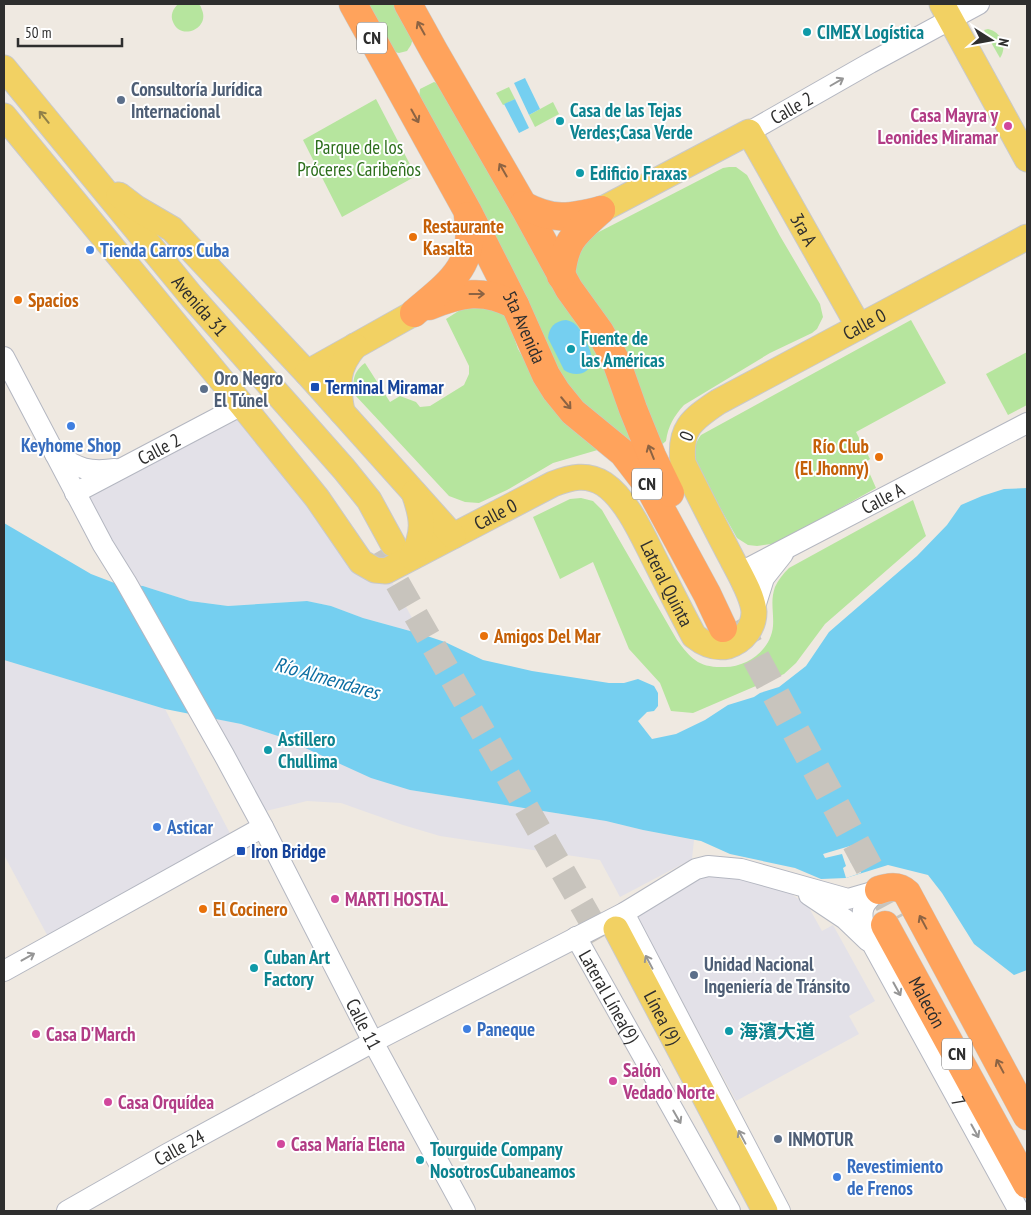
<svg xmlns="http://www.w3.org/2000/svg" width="1031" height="1215" font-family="'PT Sans Narrow','Noto Sans SC',sans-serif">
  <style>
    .industrial { fill: #e3e1e8 }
    .green { fill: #b6e59e }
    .water { fill: #75cff0 }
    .pier { fill: #efe9e1 }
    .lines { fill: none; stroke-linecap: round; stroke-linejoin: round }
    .major-tunnel { stroke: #c8c4bd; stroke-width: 25; stroke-dasharray: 25 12; stroke-linecap: butt }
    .highway-tunnel { stroke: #c8c4bd; stroke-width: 28; stroke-dasharray: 28 14; stroke-linecap: butt }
    .minor-casing { stroke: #b4b7c1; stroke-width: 22 }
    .major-casing { stroke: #c9c9c9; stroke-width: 27 }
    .highway-casing { stroke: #c9c9c9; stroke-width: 29 }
    .minor { stroke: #fff; stroke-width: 20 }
    .major { stroke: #f2d163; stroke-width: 25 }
    .highway { stroke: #ffa35c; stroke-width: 28 }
    .oneway { stroke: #8c6343 }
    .oneway2 { stroke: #969696 }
    .oneway3 { stroke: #908048 }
    .culture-dot { fill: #0f9aa8; stroke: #fff; stroke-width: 2 }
    .service-dot { fill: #5c6f8a; stroke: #fff; stroke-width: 2 }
    .hotel-dot { fill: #d1479c; stroke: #fff; stroke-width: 2 }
    .food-dot { fill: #e8710a; stroke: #fff; stroke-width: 2 }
    .shop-dot { fill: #3f7fe0; stroke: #fff; stroke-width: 2 }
    .transit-dot { fill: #1a4fb4; stroke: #fff; stroke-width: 2 }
    .labels { text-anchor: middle; stroke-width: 4; stroke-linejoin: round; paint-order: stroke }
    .shield { fill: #fff; stroke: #6d6d6d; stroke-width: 1 }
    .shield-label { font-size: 18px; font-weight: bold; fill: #2e2e2e }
    .culture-label { font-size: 19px; font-weight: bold; fill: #0d838f; stroke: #fff; text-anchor: start }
    .service-label { font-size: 19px; font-weight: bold; fill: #4e5e75; stroke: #fff; text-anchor: start }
    .street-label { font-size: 19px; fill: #2e2e2e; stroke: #fff }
    .hotel-label { font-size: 19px; font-weight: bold; fill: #b23c85; stroke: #fff; text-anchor: start }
    .park-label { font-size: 19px; fill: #2c6e1b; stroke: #fff }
    .food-label { font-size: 19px; font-weight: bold; fill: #c56008; stroke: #fff; text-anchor: start }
    .shop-label { font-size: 19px; font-weight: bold; fill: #366cbe; stroke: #fff; text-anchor: start }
    .transit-label { font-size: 19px; font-weight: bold; fill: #164399; stroke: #fff; text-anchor: start }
    .water-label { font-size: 20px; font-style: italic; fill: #0d6fa3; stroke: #fff }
  </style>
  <rect width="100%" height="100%" fill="#efe9e1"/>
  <g class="industrial">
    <polygon points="242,405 317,498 386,571 421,634 363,618 331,606 307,601 228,606 190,601 143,586 117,584 75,493"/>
    <polygon points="4,660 165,709 235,843 52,944 4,855"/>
    <polygon points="217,719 241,724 281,737 410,790 606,821 643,830 694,840 692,859 620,897 600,860 440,836 403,825 341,803 307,801 266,811 239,767"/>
    <polygon points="703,875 749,876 786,890 808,906 822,931 833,925 875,1001 849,1016 859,1034 736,1101 636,915"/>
  </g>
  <g class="green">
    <path d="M178,4c5,0 14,-2 19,0 4,1 4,3 5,6 8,19 -22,31 -29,12 -3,-7 0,-13 5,-18z"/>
    <polygon points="364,4 394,4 413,38 411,45 407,51 399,53 390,51"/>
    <path d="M988,29c13,3 20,17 12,29l-16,-28z"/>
    <polygon points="434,82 442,85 598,344 646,467 562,384 419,98 420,89"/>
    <polygon points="509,87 515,99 503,105 496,93"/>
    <polygon points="376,99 416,176 342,217 303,140"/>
    <polygon points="553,102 559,114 535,127 529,115"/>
    <path d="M729,167h7l11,8 33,61 40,68 3,13 -6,12 -5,4 -42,20 -86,52c-10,11 -16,21 -18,36l-8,7 -83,-173 -1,-17 17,-22 132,-68z"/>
    <path d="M468,305l26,1 14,13 10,30 25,42 58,58 -48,14 -46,27 -28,13 -14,-1 -16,-6 -94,-101c-3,-14 -2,-23 10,-32l25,39 10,-6 16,6 4,5 10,-1 34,-21 5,-11v-8l-23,-47z"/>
    <path d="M911,320l35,63 -90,49 14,27 -5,4 11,25 -98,55 -21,3 -9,-1 -11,-7 -42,-75c-2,-12 -1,-18 6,-28z"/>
    <polygon points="1027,352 1027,405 1008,415 986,374"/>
    <path d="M581,498l12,3 9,9 75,130c14,19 22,28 48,27 22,0 46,-17 48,-41 1,-14 -3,-25 2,-39 3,-7 8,-13 14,-19l124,-68 13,36 -101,88 -29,39 -12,11 -91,39 -22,-2 -11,-28 -31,-34 -36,-87 -33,17 -27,-62 37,-18z"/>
  </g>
  <g class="water">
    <polygon points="525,78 540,109 529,115 514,83"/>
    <polygon points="515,99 529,128 519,133 504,104"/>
    <path d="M566,320c4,1 7,2 10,5 6,6 17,28 16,36 -2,14 -18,16 -28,9l-16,-32c1,-11 7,-17 18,-18z"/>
    <polygon points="1027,488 1027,970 1014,975 974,944 942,893 928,875 888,865 846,878 821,879 795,868 730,854 701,841 643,830 606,821 410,790 371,778 281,737 241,724 165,709 4,660 4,523 91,574 117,584 143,586 190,601 228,606 307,601 331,606 363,618 421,634 445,642 483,660 532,671 609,683 624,683 638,679 654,686 658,693 658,706 654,711 647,712 638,721 652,739 676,734 705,720 728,705 754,697 760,693 779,687 806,666 829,632 917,556 947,525 961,505 982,496 1004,489"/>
  </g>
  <polygon class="pier" points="860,843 862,849 848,854 851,863 857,861 861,873 846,878 843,868 846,866 842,854 825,858 823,854"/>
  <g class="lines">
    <polyline class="major-tunnel" points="379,551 601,938"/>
    <polyline class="highway-tunnel" points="736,621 897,919"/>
    <g class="minor-casing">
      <g id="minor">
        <path id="s1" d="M749,132l121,-69 109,-59"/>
        <path id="s2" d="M4,357l99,188 23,37 98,173 39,72 110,215 92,169"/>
        <path d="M55,454c24,14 32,19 60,15"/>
        <path id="s3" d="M75,493l167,-88"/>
        <path id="s4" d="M739,573l288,-150"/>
        <polyline points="754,610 764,578 783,554"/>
        <path id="s5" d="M879,890c-16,13 -19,18 -15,39l155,282"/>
        <polyline points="809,895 845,919 868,941"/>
        <polyline points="624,913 780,1211"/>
        <path id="s6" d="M576,937l154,274"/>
        <polyline points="4,971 263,827"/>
        <path id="s7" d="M67,1211l100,-57 206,-112 251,-129 72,-44 12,-3 33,3 107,30 31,-9"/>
      </g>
    </g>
    <g class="major-casing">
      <g id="major">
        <polyline points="942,4 1027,159"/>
        <path id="s8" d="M4,68l188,229 152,172 25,31 24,44"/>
        <path id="s9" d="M4,116l238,289 75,93 44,64 14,8 11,1 167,-87c18,-7 34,-11 51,0 24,16 40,55 53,80 12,24 24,48 37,72 10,8 21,13 34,10 16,-5 26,-19 26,-34 -1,-16 -15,-39 -22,-53 -17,-32 -33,-64 -49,-96 -4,-34 8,-43 35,-61l309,-165"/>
        <polyline points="119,195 136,208 172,229 307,373 453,536"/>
        <path id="s10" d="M601,210l148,-78 110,195"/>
        <polyline points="307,373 414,313"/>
        <path d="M342,412c-5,-28 -6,-44 13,-66"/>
        <path d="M412,557c13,-24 11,-39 2,-64"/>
        <path id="s11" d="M616,929l149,282"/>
      </g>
    </g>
    <g class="highway-casing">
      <g id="highway">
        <path id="s12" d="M353,4l115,208 47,93 31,70 10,16 17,21 50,41 26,34 58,107 16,34"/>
        <polyline points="408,4 434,51 523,205 569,289 600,332 616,361 633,409 652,456 670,493"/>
        <path d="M523,205c30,16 46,13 78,5"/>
        <path d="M561,276c4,-37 14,-42 40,-66"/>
        <path d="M429,306c32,-13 54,-18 86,-1"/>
        <path d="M414,313c34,-29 63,-47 54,-97"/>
        <path d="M879,890c11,-4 20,-5 28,3l120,223"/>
        <path id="s13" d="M885,925l142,259"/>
      </g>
    </g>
    <use href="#minor" class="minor"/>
    <use href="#major" class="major"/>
    <use href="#highway" class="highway"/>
  </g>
  <defs><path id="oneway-shaft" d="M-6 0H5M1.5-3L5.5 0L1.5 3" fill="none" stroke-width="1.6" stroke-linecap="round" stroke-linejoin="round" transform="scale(1.25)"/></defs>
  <g class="oneway">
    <use href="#oneway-shaft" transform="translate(421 28) rotate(-119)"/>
    <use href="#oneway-shaft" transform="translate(415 116) rotate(61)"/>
    <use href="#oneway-shaft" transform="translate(503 170) rotate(-120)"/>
    <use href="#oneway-shaft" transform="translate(477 294)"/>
    <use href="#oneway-shaft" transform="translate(566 403) rotate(50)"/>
    <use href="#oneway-shaft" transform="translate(651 452) rotate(-112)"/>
    <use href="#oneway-shaft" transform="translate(923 922) rotate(-118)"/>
    <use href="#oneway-shaft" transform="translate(1000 1066) rotate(-118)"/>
  </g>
  <g class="oneway2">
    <use href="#oneway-shaft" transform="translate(837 82) rotate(-30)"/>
    <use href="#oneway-shaft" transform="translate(28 957) rotate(-29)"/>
    <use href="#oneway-shaft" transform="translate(649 962) rotate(-118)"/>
    <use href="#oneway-shaft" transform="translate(897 989) rotate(61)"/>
    <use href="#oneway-shaft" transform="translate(677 1117) rotate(60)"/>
    <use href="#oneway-shaft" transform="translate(975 1131) rotate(61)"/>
    <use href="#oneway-shaft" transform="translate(742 1137) rotate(-118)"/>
  </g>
  <use class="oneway3" href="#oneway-shaft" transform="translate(44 117) rotate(-129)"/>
  <g class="culture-dot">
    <circle cx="807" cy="32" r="5"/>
    <circle cx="560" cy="121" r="5"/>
    <circle cx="580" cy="173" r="5"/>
    <circle cx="571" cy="349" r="5"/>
    <circle cx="268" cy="750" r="5"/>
    <circle cx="254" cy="968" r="5"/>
    <circle cx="729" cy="1031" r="5"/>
    <circle cx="420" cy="1160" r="5"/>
  </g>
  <g class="service-dot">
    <circle cx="121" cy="100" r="5"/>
    <circle cx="204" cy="389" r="5"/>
    <circle cx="694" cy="975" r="5"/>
    <circle cx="778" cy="1139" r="5"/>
  </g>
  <g class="hotel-dot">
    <circle cx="1008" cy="126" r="5"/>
    <circle cx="335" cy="899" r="5"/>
    <circle cx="36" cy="1034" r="5"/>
    <circle cx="613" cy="1081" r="5"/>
    <circle cx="108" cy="1102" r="5"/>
    <circle cx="281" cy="1144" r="5"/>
  </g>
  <g class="food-dot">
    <circle cx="413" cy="237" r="5"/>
    <circle cx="18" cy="300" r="5"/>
    <circle cx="879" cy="457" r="5"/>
    <circle cx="484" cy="636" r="5"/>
    <circle cx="203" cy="909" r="5"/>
  </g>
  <g class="shop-dot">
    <circle cx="90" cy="250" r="5"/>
    <circle cx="71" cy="426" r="5"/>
    <circle cx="157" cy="827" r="5"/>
    <circle cx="467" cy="1029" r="5"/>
    <circle cx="837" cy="1177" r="5"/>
  </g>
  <g class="transit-dot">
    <rect x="310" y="382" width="10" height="10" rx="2.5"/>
    <rect x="236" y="846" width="10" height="10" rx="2.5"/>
  </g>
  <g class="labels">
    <g class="shield">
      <rect x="357" y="22.5" width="30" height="31" rx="4"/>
      <rect x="632" y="468.5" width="30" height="31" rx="4"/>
      <rect x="942" y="1038.5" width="30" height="31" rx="4"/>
    </g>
    <g class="shield-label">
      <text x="372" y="44">CN</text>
      <text x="647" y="490">CN</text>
      <text x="957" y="1060">CN</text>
    </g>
    <g class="culture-label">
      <text x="817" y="39">CIMEX Logística</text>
      <text x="570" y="117">Casa de las Tejas<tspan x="570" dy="22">Verdes;Casa Verde</tspan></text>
      <text x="590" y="180">Edificio Fraxas</text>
      <text x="581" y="345">Fuente de<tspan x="581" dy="22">las Américas</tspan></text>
      <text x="278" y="746">Astillero<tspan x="278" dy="22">Chullima</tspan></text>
      <text x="264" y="964">Cuban Art<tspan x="264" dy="22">Factory</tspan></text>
      <text x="739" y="1038">海濱大道</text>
      <text x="430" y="1156">Tourguide Company<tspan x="430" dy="22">NosotrosCubaneamos</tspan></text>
    </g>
    <g class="service-label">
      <text x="131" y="96">Consultoría Jurídica<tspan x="131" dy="22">Internacional</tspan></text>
      <text x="214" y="385">Oro Negro<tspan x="214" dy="22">El Túnel</tspan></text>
      <text x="704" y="971">Unidad Nacional<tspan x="704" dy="22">Ingeniería de Tránsito</tspan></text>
      <text x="788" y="1146">INMOTUR</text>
    </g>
    <g class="street-label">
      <text dy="7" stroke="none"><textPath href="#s1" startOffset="49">Calle 2</textPath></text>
      <text dy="7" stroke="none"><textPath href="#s10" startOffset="279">3ra A</textPath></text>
      <text dy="7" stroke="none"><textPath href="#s8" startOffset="308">Avenida 31</textPath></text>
      <text dy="7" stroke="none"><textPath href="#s9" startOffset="1508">Calle 0</textPath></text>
      <text dy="7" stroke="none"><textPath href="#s12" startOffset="366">5ta Avenida</textPath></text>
      <text transform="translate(686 436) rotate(-68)" y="7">0</text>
      <text dy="7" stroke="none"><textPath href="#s3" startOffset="95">Calle 2</textPath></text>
      <text dy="7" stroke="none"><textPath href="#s4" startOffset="162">Calle A</textPath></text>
      <text dy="7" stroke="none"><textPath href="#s9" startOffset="722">Calle 0</textPath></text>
      <text dy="7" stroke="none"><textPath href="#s9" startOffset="959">Lateral Quinta</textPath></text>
      <text dy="7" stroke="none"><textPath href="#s6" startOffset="68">Lateral Línea(9)</textPath></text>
      <text dy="7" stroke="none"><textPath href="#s13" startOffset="88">Malecón</textPath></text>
      <text dy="7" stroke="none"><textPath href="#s11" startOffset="100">Línea (9)</textPath></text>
      <text dy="7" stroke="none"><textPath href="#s2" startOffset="758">Calle 11</textPath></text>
      <text dy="7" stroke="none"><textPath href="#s5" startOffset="242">7</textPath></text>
      <text dy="7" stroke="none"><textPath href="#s7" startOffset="129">Calle 24</textPath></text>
    </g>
    <g class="hotel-label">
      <text x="998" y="122" text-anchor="end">Casa Mayra y<tspan x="998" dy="22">Leonides Miramar</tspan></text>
      <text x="345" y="906">MARTI HOSTAL</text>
      <text x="46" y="1041">Casa D'March</text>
      <text x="623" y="1077">Salón<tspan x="623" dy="22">Vedado Norte</tspan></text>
      <text x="118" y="1109">Casa Orquídea</text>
      <text x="291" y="1151">Casa María Elena</text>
    </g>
    <g class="park-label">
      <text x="359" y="154">Parque de los<tspan x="359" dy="22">Próceres Caribeños</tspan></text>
    </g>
    <g class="food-label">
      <text x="423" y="233">Restaurante<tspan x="423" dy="22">Kasalta</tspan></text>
      <text x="28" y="307">Spacios</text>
      <text x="869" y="453" text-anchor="end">Río Club<tspan x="869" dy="22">(El Jhonny)</tspan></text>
      <text x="494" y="643">Amigos Del Mar</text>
      <text x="213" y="916">El Cocinero</text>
    </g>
    <g class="shop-label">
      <text x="100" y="257">Tienda Carros Cuba</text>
      <text x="71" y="452" text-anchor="middle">Keyhome Shop</text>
      <text x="167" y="834">Asticar</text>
      <text x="477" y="1036">Paneque</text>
      <text x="847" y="1173">Revestimiento<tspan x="847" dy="22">de Frenos</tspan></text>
    </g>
    <g class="transit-label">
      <text x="325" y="394">Terminal Miramar</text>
      <text x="251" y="858">Iron Bridge</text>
    </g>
    <g class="water-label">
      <text transform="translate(327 678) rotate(16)" y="7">Río Almendares</text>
    </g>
  </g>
  <rect width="1031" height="1215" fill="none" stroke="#2e2e2e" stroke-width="10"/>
  <g transform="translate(991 40) rotate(101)" stroke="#ffffff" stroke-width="4" paint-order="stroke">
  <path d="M0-4L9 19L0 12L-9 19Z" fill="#2e2e2e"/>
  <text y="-8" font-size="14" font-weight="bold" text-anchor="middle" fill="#2e2e2e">N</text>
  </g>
  <path d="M18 38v8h104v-8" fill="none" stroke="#2e2e2e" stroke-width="2.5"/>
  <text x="25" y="38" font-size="15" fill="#2e2e2e" stroke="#ffffff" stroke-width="4" paint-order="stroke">50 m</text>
</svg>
